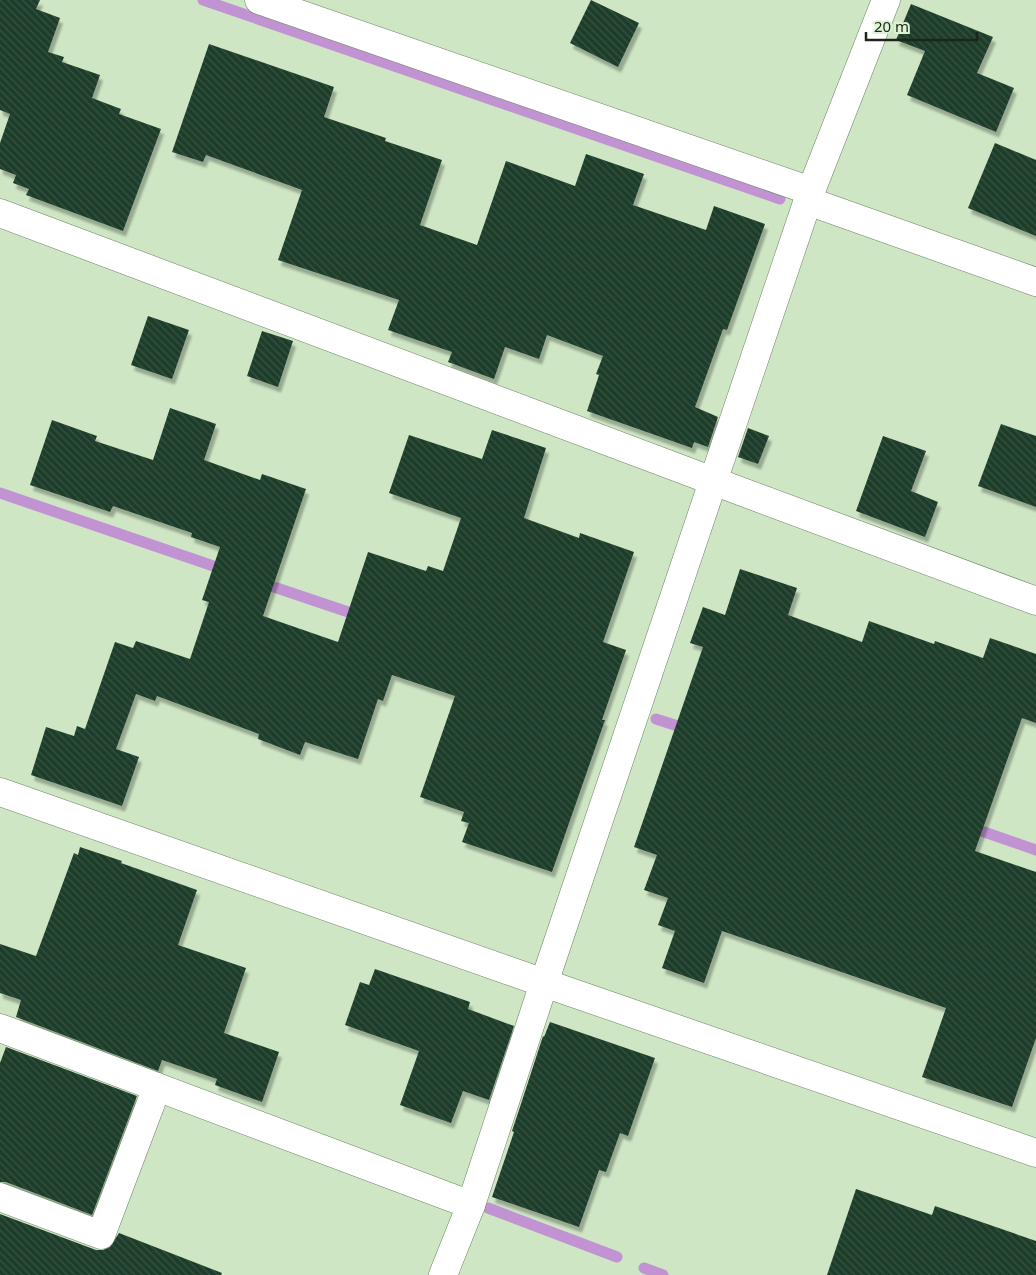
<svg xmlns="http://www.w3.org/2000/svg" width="1036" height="1275" font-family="'Noto Sans',sans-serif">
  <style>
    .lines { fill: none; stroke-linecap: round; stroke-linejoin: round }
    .stream { stroke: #c193d3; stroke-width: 11 }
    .building { fill: url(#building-back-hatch); filter: url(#shadow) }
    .street-casing { stroke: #6c8264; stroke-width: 29 }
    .street { stroke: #fff; stroke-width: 28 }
  </style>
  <defs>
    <pattern id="building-back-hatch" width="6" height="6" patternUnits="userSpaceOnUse" patternTransform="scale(1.25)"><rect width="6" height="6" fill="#1e3e2b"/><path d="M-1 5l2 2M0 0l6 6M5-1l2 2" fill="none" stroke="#365140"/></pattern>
    <filter id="shadow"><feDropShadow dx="3" dy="5.5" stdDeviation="1" flood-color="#0004"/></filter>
  </defs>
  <rect width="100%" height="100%" fill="#cee6c4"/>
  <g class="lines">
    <g class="stream">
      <polyline points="203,0 780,199"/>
      <polyline points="0,493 228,571"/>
      <polyline points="259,582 363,617"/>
      <polyline points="656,719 690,730"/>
      <polyline points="967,826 1036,850"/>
      <polyline points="488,1208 617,1257"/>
      <polyline points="644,1268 663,1275"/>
    </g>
  </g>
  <g class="building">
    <polygon points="0,0 40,0 36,9 60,18 48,52 64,57 62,62 100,75 92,98 121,109 119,114 161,129 123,231 26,195 29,189 13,183 16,175 0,169 0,143 10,114 0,110"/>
    <polygon points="591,0 639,23 618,67 570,43"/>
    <polygon points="911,4 993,37 977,73 1014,88 996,132 907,95 925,51 896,40"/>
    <polygon points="209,44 334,87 324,117 386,138 385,141 442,160 420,225 477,245 506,161 575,186 586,154 644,174 633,205 706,230 714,206 765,224 727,330 723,329 695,407 718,417 708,447 694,442 692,448 587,411 599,375 596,374 603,356 547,335 539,359 505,347 494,379 448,362 452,352 388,330 399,300 278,260 302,190 206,155 203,162 172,152"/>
    <polygon points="995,143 1036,160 1036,236 968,208"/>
    <polygon points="148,316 189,330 172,379 131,365"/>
    <polygon points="262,331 293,341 278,387 247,376"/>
    <polygon points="170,408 216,424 204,460 260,480 262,474 306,489 263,616 338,642 368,552 426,571 428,566 443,571 461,518 389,493 409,435 482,459 492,430 546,448 524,518 579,538 580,533 634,552 603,642 626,650 602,720 605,720 552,872 462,842 469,823 461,821 464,812 420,797 455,696 392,675 383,701 378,699 358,759 305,742 300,755 258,739 259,734 157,696 155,701 136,694 116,749 139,757 122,806 31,775 46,727 74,736 77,726 85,729 115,642 133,648 136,641 190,659 209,602 202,600 220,547 191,537 192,533 113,506 110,512 30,485 52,420 97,436 95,441 153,460"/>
    <polygon points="1001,424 1036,436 1036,507 978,486"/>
    <polygon points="748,428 769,436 758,464 738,457"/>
    <polygon points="883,436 926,451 911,491 938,502 925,537 856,511"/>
    <polygon points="740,569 797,588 788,615 862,642 869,621 934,644 935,641 983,658 990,638 1036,654 1036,723 1022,718 975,851 1036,872 1036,1038 1012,1107 922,1077 946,1008 722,931 704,983 662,968 675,931 658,925 668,898 644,890 657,855 634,847 703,647 690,643 703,607 725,615"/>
    <polygon points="80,847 122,861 121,863 197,890 178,945 246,968 224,1033 279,1052 262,1102 215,1085 217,1079 162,1060 158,1071 16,1017 21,1000 0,993 0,944 36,956 74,853 78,855"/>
    <polygon points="375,969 470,1002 468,1009 514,1026 489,1100 463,1091 451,1123 400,1105 419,1051 345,1025 360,982 369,985"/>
    <polygon points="550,1022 655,1058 628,1136 620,1133 606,1172 599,1170 579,1227 492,1197 514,1132 512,1131 519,1110 543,1036 544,1037"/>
    <polygon points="6,1047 137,1096 92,1215 6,1182 0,1182 0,1063"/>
    <polygon points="856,1189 932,1215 935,1206 1036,1241 1036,1275 827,1275"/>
    <polygon points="0,1214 96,1250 103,1250 110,1247 119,1233 222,1273 221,1275 0,1275"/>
  </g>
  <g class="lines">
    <g class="street-casing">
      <g id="street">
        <polyline points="259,0 811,191"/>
        <polyline points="808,201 1036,282"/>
        <polyline points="0,213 713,481 1036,601"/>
        <polyline points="0,792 544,983 1036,1153"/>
        <polyline points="0,1028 471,1205"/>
        <polyline points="0,1197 101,1235 157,1087"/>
        <polyline points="443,1275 471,1205 544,983 811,191 886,0"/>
      </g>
    </g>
    <use href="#street" class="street"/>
  </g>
  <path d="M866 32v8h111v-8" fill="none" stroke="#1d261a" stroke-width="2.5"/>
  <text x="874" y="32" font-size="15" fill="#1d261a" stroke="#dbf3d1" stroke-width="4" paint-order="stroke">20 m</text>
</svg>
